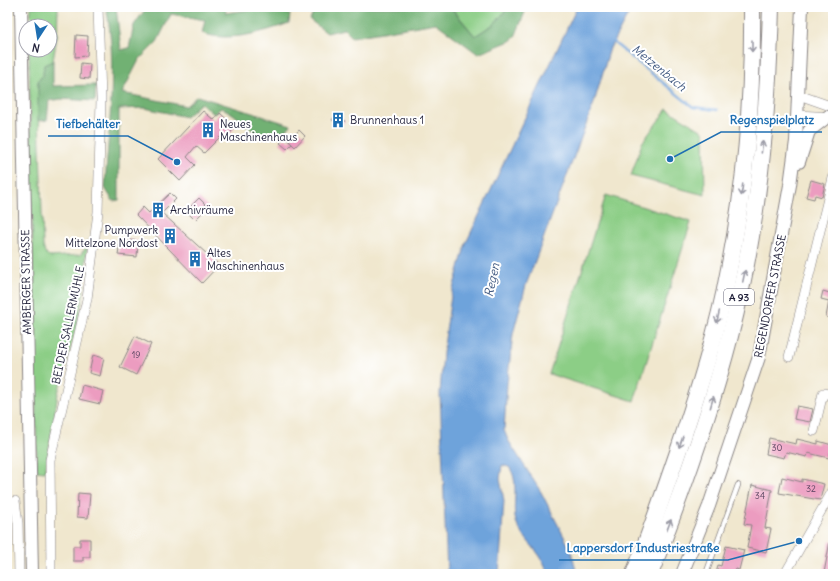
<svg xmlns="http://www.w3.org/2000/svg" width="840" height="581" font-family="Delius,sans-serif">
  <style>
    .green { fill: #8cce86; stroke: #577860 }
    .forest { fill: #71b173; stroke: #4a6a57 }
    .water { fill: #6ea3db; stroke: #48628b }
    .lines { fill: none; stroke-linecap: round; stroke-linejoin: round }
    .stream { stroke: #6ea3db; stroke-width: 2.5 }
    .building { fill: #ec9cc0 }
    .lane-casing { stroke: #898484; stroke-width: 6 }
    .street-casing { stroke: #898484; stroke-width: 10 }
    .secondary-casing { stroke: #898484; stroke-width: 14 }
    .highway-casing { stroke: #898484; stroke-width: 18 }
    .lane { stroke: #fff; stroke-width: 4.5 }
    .street { stroke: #fff; stroke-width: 9 }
    .secondary { stroke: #fff; stroke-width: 12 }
    .highway { stroke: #fff; stroke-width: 16 }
    .oneway { stroke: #9c9ca7 }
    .labels { text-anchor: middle; stroke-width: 4; stroke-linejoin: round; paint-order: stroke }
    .number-label { font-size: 9px; fill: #54405c }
    .shield { fill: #fff; stroke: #646476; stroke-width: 1 }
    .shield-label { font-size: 10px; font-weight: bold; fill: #22223b }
    .poi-label { font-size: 11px; fill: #22223b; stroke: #fff; text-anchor: start }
    .street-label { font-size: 11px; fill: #22223b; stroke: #fff }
    .water-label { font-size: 12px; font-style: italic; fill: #445c83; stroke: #fff }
    .leader { fill: none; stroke: #1f6fb2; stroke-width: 1.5 }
    .callout-dot { fill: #1f6fb2; stroke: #fff; stroke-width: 1.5 }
    .callout-label { font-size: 12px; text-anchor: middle; font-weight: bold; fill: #1f6fb2; stroke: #fff; stroke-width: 4; stroke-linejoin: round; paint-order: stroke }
  </style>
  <rect width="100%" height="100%" fill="#fff"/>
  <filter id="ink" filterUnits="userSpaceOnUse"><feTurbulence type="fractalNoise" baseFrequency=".025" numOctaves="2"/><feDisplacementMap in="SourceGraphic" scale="8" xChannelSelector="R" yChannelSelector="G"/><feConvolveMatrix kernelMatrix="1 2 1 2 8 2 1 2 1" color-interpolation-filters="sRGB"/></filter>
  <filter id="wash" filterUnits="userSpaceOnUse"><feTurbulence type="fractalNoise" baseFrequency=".012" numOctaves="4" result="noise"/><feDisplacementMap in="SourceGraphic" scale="16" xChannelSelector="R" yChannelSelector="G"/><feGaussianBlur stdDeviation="0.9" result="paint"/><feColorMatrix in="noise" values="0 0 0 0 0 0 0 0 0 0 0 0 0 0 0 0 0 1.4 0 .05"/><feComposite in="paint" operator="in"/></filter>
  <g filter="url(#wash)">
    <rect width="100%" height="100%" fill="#f0e7ce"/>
    <g class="green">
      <polygon points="31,7 58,7 57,36 53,61 44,65 43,75 38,81 43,246 45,253 50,257 80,255 85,249 88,240 83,296 76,328 58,393 45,472 37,471 29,50 50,50 50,26 30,26"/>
      <polygon points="451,7 509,7 494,24 475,36"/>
      <polygon points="667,109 704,132 705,195 631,176 642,143"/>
      <polygon points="606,195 691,222 634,401 549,374"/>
    </g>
    <g class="forest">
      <path d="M106,7h10l5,43 8,-2 5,-23 13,-18h80l-2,6 37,-5 28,6 -1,9c-24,9 -62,20 -87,10l3,-13 -34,-6 -14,28 -18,18 -17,33 64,13 11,-10 94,29c-7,10 -25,13 -37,6 -12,-7 -19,-19 -33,-23l-7,6 -13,-11 -15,14 -41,-9 -26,1v91l-6,1 -8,-13c3,-56 13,-126 1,-181z"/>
      <polygon points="316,7 450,7 475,36 494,24 509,7 527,7 515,37 510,41 478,54 436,23 352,37 344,29 327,33 310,20"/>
      <polygon points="53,61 53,86 96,85 95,101 61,99 49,101 47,120 38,121 38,81 43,75 44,65"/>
    </g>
    <path class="water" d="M577,7h55l-22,41 -16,55 -68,182 -13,49 -6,50 -3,46 4,10 33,52 30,58 6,24h-30c-2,-20 -23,-32 -30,-50 -7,-14 4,-42 -8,-57l-7,-2 -2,14 4,22 -5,73h-52l-7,-181 3,-40 8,-57 15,-53z"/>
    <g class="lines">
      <polyline class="stream" points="613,42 693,107 717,110"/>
    </g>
    <g id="blocks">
      <g class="building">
        <polygon points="76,35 88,36 87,56 75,57"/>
        <polygon points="81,63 90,64 89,79 80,78"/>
        <polygon points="203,111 214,120 220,113 235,127 224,141 220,137 204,153 196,146 187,157 195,165 180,181 158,159"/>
        <polygon points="336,114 345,121 340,126 332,120"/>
        <polygon points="299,130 305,136 295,147 289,141"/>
        <polygon points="285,138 292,144 287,149 280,143"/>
        <polygon points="811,180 825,184 822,197 815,195 814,199 806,197"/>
        <polygon points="170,193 176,199 162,213 219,265 202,283 136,215 143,207 149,213"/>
        <polygon points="199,198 208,207 195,220 186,211"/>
        <polygon points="120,239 138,241 137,257 118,255"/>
        <polygon points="823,291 833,294 833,319 826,317 829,301 821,299"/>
        <polygon points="135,336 151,344 136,375 120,367"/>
        <polygon points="93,355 104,358 100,376 89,373"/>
        <polygon points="82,385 103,391 100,404 79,399"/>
        <polygon points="797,406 813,409 810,422 794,419"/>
        <polygon points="769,438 796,444 797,439 818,444 818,441 832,445 829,458 808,453 807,457 786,452 784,458 766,454"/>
        <polygon points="782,477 802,482 802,479 824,484 820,500 779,493"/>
        <polygon points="752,485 772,490 765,528 771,529 766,552 747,548 751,525 744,524"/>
        <polygon points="78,493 90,494 88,518 77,517"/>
        <polygon points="80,539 90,539 90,557 83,557 83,561 73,561 73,546 80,546"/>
        <polygon points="830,541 833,541 833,574 824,573"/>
        <polygon points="726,546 744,550 739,570 736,569 734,574 716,574 718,565 721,566"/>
      </g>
    </g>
  </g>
  <g filter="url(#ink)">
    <use href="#blocks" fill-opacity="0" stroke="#898484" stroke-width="1"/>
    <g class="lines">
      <g class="lane-casing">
        <polyline id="lane" points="706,574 738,485"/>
      </g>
      <g class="street-casing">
        <g id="street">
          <polyline points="799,95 833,107"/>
          <polyline points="797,115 833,117"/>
          <polyline points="789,357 833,178"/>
          <polyline points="814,431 823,393 833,395"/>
          <polyline points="15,501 18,523 19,574"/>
          <polyline points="51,574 50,460 87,299 98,212 101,99 98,7"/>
          <polyline points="785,574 833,490"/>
        </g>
      </g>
      <g class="secondary-casing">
        <g id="secondary">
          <polyline points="21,7 32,574"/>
          <polyline points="799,162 809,131 827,117"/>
          <polyline points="682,574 709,506 759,357 790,185 796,141 802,7"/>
        </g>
      </g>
      <g class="highway-casing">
        <g id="highway">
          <path d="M634,574c16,-40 30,-81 44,-122 20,-60 40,-121 51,-183 17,-86 24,-175 23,-262"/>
          <path d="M650,574c31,-78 59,-157 80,-238 28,-107 38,-218 41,-329"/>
        </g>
      </g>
      <use href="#lane" class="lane"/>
      <use href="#street" class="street"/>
      <use href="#secondary" class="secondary"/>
      <use href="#highway" class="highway"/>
    </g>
    <defs><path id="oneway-shaft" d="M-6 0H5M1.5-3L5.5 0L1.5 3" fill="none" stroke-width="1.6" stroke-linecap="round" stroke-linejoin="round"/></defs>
    <g class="oneway">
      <use href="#oneway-shaft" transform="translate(752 46) rotate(90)"/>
      <use href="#oneway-shaft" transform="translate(762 147) rotate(-84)"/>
      <use href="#oneway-shaft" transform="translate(742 190) rotate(97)"/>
      <use href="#oneway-shaft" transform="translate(744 276) rotate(-78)"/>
      <use href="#oneway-shaft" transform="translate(718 317) rotate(103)"/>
      <use href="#oneway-shaft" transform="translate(712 402) rotate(-74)"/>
      <use href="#oneway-shaft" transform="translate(681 442) rotate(109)"/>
      <use href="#oneway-shaft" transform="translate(669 525) rotate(-69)"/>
    </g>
  </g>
  <defs>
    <g id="building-bare" transform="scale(1.2)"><path d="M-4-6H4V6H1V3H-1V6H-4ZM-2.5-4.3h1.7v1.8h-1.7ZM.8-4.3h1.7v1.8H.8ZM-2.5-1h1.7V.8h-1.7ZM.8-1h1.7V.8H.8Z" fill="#1f6fb2" stroke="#fff" stroke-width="2.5" paint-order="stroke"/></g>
  </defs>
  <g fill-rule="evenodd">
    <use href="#building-bare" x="338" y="120"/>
    <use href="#building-bare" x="208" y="130"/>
    <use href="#building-bare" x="158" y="210"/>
    <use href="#building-bare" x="170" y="236"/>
    <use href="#building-bare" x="195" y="259"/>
  </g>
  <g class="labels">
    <g class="number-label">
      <text x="136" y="358">19</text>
      <text x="777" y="451">30</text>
      <text x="811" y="492">32</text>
      <text x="760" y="499">34</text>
    </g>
    <rect class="shield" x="724" y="289" width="30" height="16" rx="3"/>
    <g class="shield-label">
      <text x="739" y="301">A 93</text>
    </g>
    <g class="poi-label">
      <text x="350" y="124">Brunnenhaus 1</text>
      <text x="220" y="128">Neues<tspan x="220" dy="13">Maschinenhaus</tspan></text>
      <text x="170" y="214">Archivräume</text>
      <text x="158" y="234" text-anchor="end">Pumpwerk<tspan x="158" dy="13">Mittelzone Nordost</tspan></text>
      <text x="207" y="257">Altes<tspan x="207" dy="13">Maschinenhaus</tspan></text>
    </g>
    <g class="street-label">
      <text transform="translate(26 282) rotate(-91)" y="4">AMBERGER STRASSE</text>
      <text transform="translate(770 296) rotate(-79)" y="4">REGENDORFER STRASSE</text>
      <text transform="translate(68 325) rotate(-78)" y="4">BEI DER SALLERMÜHLE</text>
    </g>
    <g class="water-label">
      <text transform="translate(659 68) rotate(39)" y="4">Metzenbach</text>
      <text transform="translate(492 280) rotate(-78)" y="4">Regen</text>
    </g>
  </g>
  <path class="leader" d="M670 159L721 132H822M177 162L128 136H48M799 541L728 560H559"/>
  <g class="callout-dot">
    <circle cx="670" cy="159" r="4"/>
    <circle cx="177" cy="162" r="4"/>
    <circle cx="799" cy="541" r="4"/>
  </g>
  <g class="callout-label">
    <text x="772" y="124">Regenspielplatz</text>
    <text x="88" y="128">Tiefbehälter</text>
    <text x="643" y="552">Lappersdorf Industriestraße</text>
  </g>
  <rect width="840" height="581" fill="none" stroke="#fff" stroke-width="24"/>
  <g transform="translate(38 38) rotate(192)"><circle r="19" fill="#ffffff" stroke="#a7a7b1"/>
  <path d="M0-3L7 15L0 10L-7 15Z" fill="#1f6fb2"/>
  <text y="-6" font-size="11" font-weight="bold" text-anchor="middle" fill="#22223b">N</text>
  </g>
</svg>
